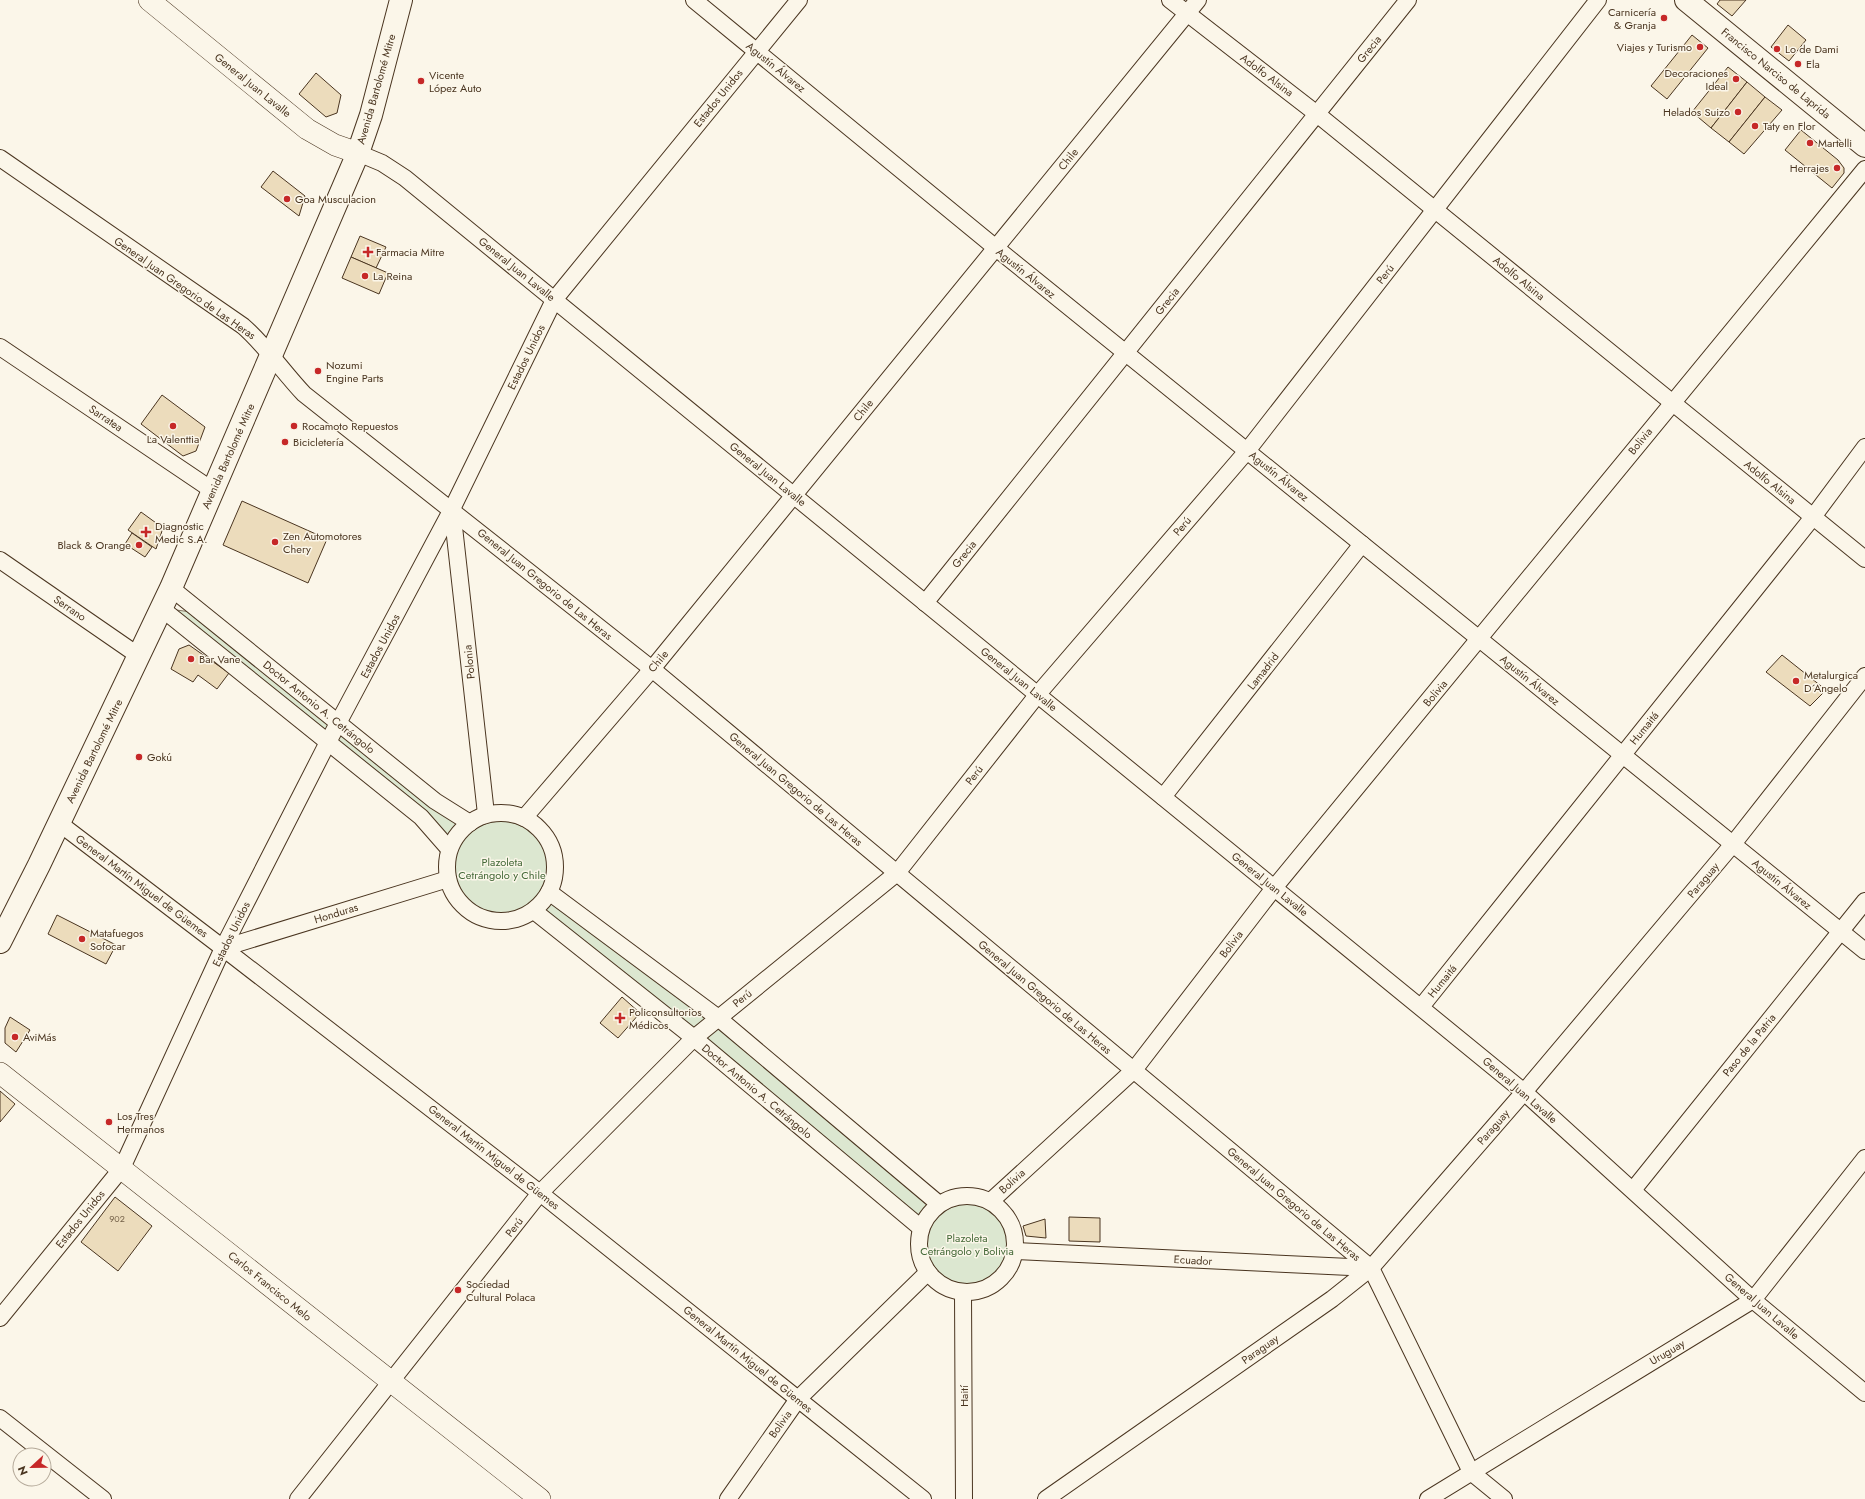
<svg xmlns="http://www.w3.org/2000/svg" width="1865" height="1499" font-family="Jost,sans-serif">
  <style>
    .green { fill: #dce7d0; stroke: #887966 }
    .building { fill: #ecdcbc; stroke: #4a3520 }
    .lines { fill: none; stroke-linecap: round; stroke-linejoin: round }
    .minor-casing { stroke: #4a3520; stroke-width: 18 }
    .tertiary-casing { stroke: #4a3520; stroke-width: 22 }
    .secondary-casing { stroke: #4a3520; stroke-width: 24 }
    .minor { stroke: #fbf6e9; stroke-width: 16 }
    .tertiary { stroke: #fbf6e9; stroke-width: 21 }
    .secondary { stroke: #fbf6e9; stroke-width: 22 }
    .poi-dot { fill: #c62828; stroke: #fbf6e9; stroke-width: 1.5 }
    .labels { text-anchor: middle; stroke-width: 3; stroke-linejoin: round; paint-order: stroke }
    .number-label { font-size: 9px; fill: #725f47 }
    .poi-label { font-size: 11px; fill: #4a3520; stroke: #fbf6e9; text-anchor: start }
    .street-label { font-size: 11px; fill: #4a3520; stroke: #fbf6e9 }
    .park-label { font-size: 11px; fill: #436837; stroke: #fbf6e9 }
  </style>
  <rect width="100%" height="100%" fill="#fbf6e9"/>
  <g class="green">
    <polygon points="161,608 199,613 470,823 458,833 449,849"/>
    <circle cx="501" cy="868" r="47"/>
    <polygon points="549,892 939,1204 921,1228 534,911"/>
    <circle cx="967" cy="1244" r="40"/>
  </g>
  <g class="building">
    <polygon points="1720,0 1746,0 1732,16 1717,4"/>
    <polygon points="1788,25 1806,40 1789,61 1771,47"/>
    <polygon points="1692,35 1708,48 1667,99 1651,86"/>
    <polygon points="1728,67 1747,82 1711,128 1692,112"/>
    <polygon points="316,73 341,95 337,113 326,117 299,94"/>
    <polygon points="1747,82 1765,97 1729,142 1711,128"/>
    <polygon points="1765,97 1782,110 1744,154 1729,142"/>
    <polygon points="1801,130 1838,160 1844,168 1844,173 1832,188 1785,150"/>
    <polygon points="273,171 305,196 299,216 261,187"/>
    <polygon points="360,236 386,247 376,268 351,257"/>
    <polygon points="351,257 388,273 379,294 342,278"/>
    <polygon points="162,395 205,427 196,451 183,456 141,424"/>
    <polygon points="242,501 327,539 308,583 223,545"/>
    <polygon points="141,512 163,528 156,549 128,530"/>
    <polygon points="132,533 152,547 145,557 125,544"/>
    <polygon points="189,645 229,673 217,689 198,675 193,682 171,669 179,649"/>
    <polygon points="1782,655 1826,690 1810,706 1766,672"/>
    <polygon points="57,915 116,945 106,964 48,934"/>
    <polygon points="622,997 640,1013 618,1038 600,1023"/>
    <polygon points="10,1017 30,1030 16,1052 5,1043 5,1028"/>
    <polygon points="0,1091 15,1104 0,1122"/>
    <polygon points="115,1197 152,1226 118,1271 81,1242"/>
    <polygon points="1069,1217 1100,1218 1100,1242 1069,1241"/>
    <polygon points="1045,1219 1046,1238 1026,1236 1023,1226"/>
  </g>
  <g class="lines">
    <g class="minor-casing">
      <g id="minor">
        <polyline points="694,0 996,248 1865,951"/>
        <polyline points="1170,0 1317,114 1865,559"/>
        <polyline points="358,153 382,163 405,178 1524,1092 1753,1300 1865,1393"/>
        <path d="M0,158l243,168c23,20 40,46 61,68l348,275 719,599 100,204 33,27"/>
        <polyline points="0,347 212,490"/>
        <polyline points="452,509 486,814"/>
        <polyline points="0,560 139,656"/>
        <polyline points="171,588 435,801 470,823"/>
        <polyline points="925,603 1408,0"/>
        <polyline points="161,608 421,817 449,849"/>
        <polyline points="1163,797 1362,544"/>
        <circle cx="501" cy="867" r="54"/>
        <polyline points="524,818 652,669 1198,0"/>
        <polyline points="59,823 223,948 540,1193 923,1499"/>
        <polyline points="549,892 717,1017 939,1204"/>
        <polyline points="534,911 694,1038 921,1228"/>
        <polyline points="223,948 448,879"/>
        <polyline points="1421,1007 1813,517 1865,447"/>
        <polyline points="1633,1190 1865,901"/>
        <circle cx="967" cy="1244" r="48"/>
        <polyline points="991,1201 1134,1070 1274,888 1865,169"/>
        <polyline points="1015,1251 1371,1268"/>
        <polyline points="963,1293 964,1499"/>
        <polyline points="0,1318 122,1168 223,948 328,742 452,509 554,300 799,0"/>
        <polyline points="0,1418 103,1499"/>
        <polyline points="298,1499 540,1193 694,1038 897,873 1038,694 1247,451 1598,0"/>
        <polyline points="728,1499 798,1399 928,1272"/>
        <polyline points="1046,1499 1332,1299 1371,1268 1524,1092 1733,844 1865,676"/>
        <polyline points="1428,1499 1753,1300 1865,1158"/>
      </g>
    </g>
    <g class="tertiary-casing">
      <g id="tertiary">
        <polyline points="149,0 307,129 335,145 358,153"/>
        <polyline points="0,1073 540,1499"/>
      </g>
    </g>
    <g class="secondary-casing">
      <g id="secondary">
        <polyline points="1686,0 1865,146"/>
        <polyline points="0,942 39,865 171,588 358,153 371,115 401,0"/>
      </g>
    </g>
    <use href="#minor" class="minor"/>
    <use href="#tertiary" class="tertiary"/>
    <use href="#secondary" class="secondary"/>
  </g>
  <g class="poi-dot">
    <circle cx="1664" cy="18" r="4"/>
    <circle cx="1700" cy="47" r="4"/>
    <circle cx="1777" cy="49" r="4"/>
    <circle cx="1798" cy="64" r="4"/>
    <circle cx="1736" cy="79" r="4"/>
    <circle cx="421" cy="81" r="4"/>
    <circle cx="1738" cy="112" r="4"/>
    <circle cx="1755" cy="126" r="4"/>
    <circle cx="1810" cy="143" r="4"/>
    <circle cx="1837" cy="168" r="4"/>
    <circle cx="287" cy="199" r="4"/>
    <path d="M366 246h4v4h4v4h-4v4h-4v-4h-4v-4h4z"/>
    <circle cx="365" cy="276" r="4"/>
    <circle cx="318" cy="371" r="4"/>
    <circle cx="173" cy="426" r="4"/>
    <circle cx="294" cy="426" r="4"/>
    <circle cx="285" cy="442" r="4"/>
    <path d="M144 526h4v4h4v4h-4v4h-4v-4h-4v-4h4z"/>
    <circle cx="275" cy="542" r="4"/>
    <circle cx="139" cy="545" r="4"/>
    <circle cx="191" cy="659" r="4"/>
    <circle cx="1796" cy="681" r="4"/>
    <circle cx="139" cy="757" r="4"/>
    <circle cx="82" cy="939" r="4"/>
    <path d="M618 1012h4v4h4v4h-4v4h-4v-4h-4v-4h4z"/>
    <circle cx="15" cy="1037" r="4"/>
    <circle cx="109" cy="1122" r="4"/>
    <circle cx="458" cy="1290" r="4"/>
  </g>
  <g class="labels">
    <g class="number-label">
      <text x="117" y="1222">902</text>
    </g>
    <g class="poi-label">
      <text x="1656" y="16" text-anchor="end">Carnicería<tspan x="1656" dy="13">&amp; Granja</tspan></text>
      <text x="1692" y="51" text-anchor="end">Viajes y Turismo</text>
      <text x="1785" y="53">Lo de Dami</text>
      <text x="1806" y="68">Ela</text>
      <text x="1728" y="77" text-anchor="end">Decoraciones<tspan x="1728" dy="13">Ideal</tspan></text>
      <text x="429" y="79">Vicente<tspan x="429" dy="13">López Auto</tspan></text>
      <text x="1730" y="116" text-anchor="end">Helados Suizo</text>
      <text x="1763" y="130">Taty en Flor</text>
      <text x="1818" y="147">Martelli</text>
      <text x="1829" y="172" text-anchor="end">Herrajes</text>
      <text x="295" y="203">Goa Musculacion</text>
      <text x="376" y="256">Farmacia Mitre</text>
      <text x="373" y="280">La Reina</text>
      <text x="326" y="369">Nozumi<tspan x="326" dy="13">Engine Parts</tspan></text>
      <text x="302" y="430">Rocamoto Repuestos</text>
      <text x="173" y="443" text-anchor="middle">La Valenttia</text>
      <text x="293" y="446">Bicicletería</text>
      <text x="155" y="530">Diagnostic<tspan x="155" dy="13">Medic S.A.</tspan></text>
      <text x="283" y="540">Zen Automotores<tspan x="283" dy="13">Chery</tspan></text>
      <text x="131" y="549" text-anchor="end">Black &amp; Orange</text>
      <text x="199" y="663">Bar Vane</text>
      <text x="1804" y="679">Metalurgica<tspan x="1804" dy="13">D´Angelo</tspan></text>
      <text x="147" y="761">Gokú</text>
      <text x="90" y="937">Matafuegos<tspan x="90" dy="13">Sofocar</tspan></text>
      <text x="629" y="1016">Policonsultorios<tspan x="629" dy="13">Médicos</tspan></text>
      <text x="23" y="1041">AviMás</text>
      <text x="117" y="1120">Los Tres<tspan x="117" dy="13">Hermanos</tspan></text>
      <text x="466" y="1288">Sociedad<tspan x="466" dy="13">Cultural Polaca</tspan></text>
    </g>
    <g class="street-label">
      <text transform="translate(1369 49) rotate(-51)" y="4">Grecia</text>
      <text transform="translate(776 67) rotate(39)" y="4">Agustín Álvarez</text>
      <text transform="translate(1776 73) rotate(39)" y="4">Francisco Narciso de Laprida</text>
      <text transform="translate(1267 75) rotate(37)" y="4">Adolfo Alsina</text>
      <text transform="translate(253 85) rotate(39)" y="4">General Juan Lavalle</text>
      <text transform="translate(376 89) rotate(-74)" y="4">Avenida Bartolomé Mitre</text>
      <text transform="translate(718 98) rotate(-51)" y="4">Estados Unidos</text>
      <text transform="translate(1068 159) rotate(-51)" y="4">Chile</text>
      <text transform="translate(517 269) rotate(39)" y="4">General Juan Lavalle</text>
      <text transform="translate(1026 273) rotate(39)" y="4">Agustín Álvarez</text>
      <text transform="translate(1385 274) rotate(-52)" y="4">Perú</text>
      <text transform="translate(1519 278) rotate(39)" y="4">Adolfo Alsina</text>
      <text transform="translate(185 288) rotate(35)" y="4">General Juan Gregorio de Las Heras</text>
      <text transform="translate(1167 301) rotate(-51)" y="4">Grecia</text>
      <text transform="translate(526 357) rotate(-64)" y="4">Estados Unidos</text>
      <text transform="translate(863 410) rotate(-51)" y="4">Chile</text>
      <text transform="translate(106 418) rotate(34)" y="4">Sarratea</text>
      <text transform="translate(1640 441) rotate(-51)" y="4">Bolivia</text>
      <text transform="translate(228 456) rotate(-66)" y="4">Avenida Bartolomé Mitre</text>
      <text transform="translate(768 474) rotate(39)" y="4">General Juan Lavalle</text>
      <text transform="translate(1279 476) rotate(39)" y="4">Agustín Álvarez</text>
      <text transform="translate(1770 482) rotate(39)" y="4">Adolfo Alsina</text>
      <text transform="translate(1182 526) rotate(-49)" y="4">Perú</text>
      <text transform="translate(964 554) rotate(-51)" y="4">Grecia</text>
      <text transform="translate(545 584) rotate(39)" y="4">General Juan Gregorio de Las Heras</text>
      <text transform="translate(70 608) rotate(34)" y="4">Serrano</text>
      <text transform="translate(380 646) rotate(-62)" y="4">Estados Unidos</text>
      <text transform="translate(658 661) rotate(-50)" y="4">Chile</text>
      <text transform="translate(469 662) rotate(-96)" y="4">Polonia</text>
      <text transform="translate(1263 671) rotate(-52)" y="4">Lamadrid</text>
      <text transform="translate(1019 679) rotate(39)" y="4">General Juan Lavalle</text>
      <text transform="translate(1530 680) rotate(39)" y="4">Agustín Álvarez</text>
      <text transform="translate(1435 693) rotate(-50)" y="4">Bolivia</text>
      <text transform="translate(319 707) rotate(39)" y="4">Doctor Antonio A. Cetrángolo</text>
      <text transform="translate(1644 728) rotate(-51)" y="4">Humaitá</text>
      <text transform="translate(94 751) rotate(-64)" y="4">Avenida Bartolomé Mitre</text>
      <text transform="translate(974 775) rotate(-52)" y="4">Perú</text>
      <text transform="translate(796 789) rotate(40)" y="4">General Juan Gregorio de Las Heras</text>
      <text transform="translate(1703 880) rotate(-50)" y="4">Paraguay</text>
      <text transform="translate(1270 884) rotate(39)" y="4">General Juan Lavalle</text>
      <text transform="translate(1782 884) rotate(39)" y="4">Agustín Álvarez</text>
      <text transform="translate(142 886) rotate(37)" y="4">General Martín Miguel de Güemes</text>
      <text transform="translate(336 913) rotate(-17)" y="4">Honduras</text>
      <text transform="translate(231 934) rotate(-64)" y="4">Estados Unidos</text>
      <text transform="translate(1231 944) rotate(-53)" y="4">Bolivia</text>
      <text transform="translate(1442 981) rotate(-51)" y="4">Humaitá</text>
      <text transform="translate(1045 997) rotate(40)" y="4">General Juan Gregorio de Las Heras</text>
      <text transform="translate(742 998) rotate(-39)" y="4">Perú</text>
      <text transform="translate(1749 1045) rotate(-51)" y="4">Paso de la Patria</text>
      <text transform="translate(1520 1090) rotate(41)" y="4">General Juan Lavalle</text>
      <text transform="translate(757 1091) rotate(40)" y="4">Doctor Antonio A. Cetrángolo</text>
      <text transform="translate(1493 1127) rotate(-49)" y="4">Paraguay</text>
      <text transform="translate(494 1157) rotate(38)" y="4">General Martín Miguel de Güemes</text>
      <text transform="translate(1012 1181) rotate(-42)" y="4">Bolivia</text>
      <text transform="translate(1294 1204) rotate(40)" y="4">General Juan Gregorio de Las Heras</text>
      <text transform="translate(80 1219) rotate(-51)" y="4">Estados Unidos</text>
      <text transform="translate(514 1227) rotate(-52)" y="4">Perú</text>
      <text transform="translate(1193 1260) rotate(3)" y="4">Ecuador</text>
      <text transform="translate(270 1286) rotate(39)" y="4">Carlos Francisco Melo</text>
      <text transform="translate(1762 1306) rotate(41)" y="4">General Juan Lavalle</text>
      <text transform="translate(1260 1349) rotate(-35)" y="4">Paraguay</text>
      <text transform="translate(1667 1352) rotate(-31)" y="4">Uruguay</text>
      <text transform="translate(748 1359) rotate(39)" y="4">General Martín Miguel de Güemes</text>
      <text transform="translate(964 1396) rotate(-90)" y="4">Haití</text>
      <text transform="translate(780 1424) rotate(-55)" y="4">Bolivia</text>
    </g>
    <g class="park-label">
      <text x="502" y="866">Plazoleta<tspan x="502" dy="13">Cetrángolo y Chile</tspan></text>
      <text x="967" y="1242">Plazoleta<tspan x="967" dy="13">Cetrángolo y Bolivia</tspan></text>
    </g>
  </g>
  <g transform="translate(32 1467) rotate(248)"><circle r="19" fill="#fbf6e9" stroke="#b4a999"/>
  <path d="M0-3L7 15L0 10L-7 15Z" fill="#c62828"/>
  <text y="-6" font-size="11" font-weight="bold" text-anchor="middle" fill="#4a3520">N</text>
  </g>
</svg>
